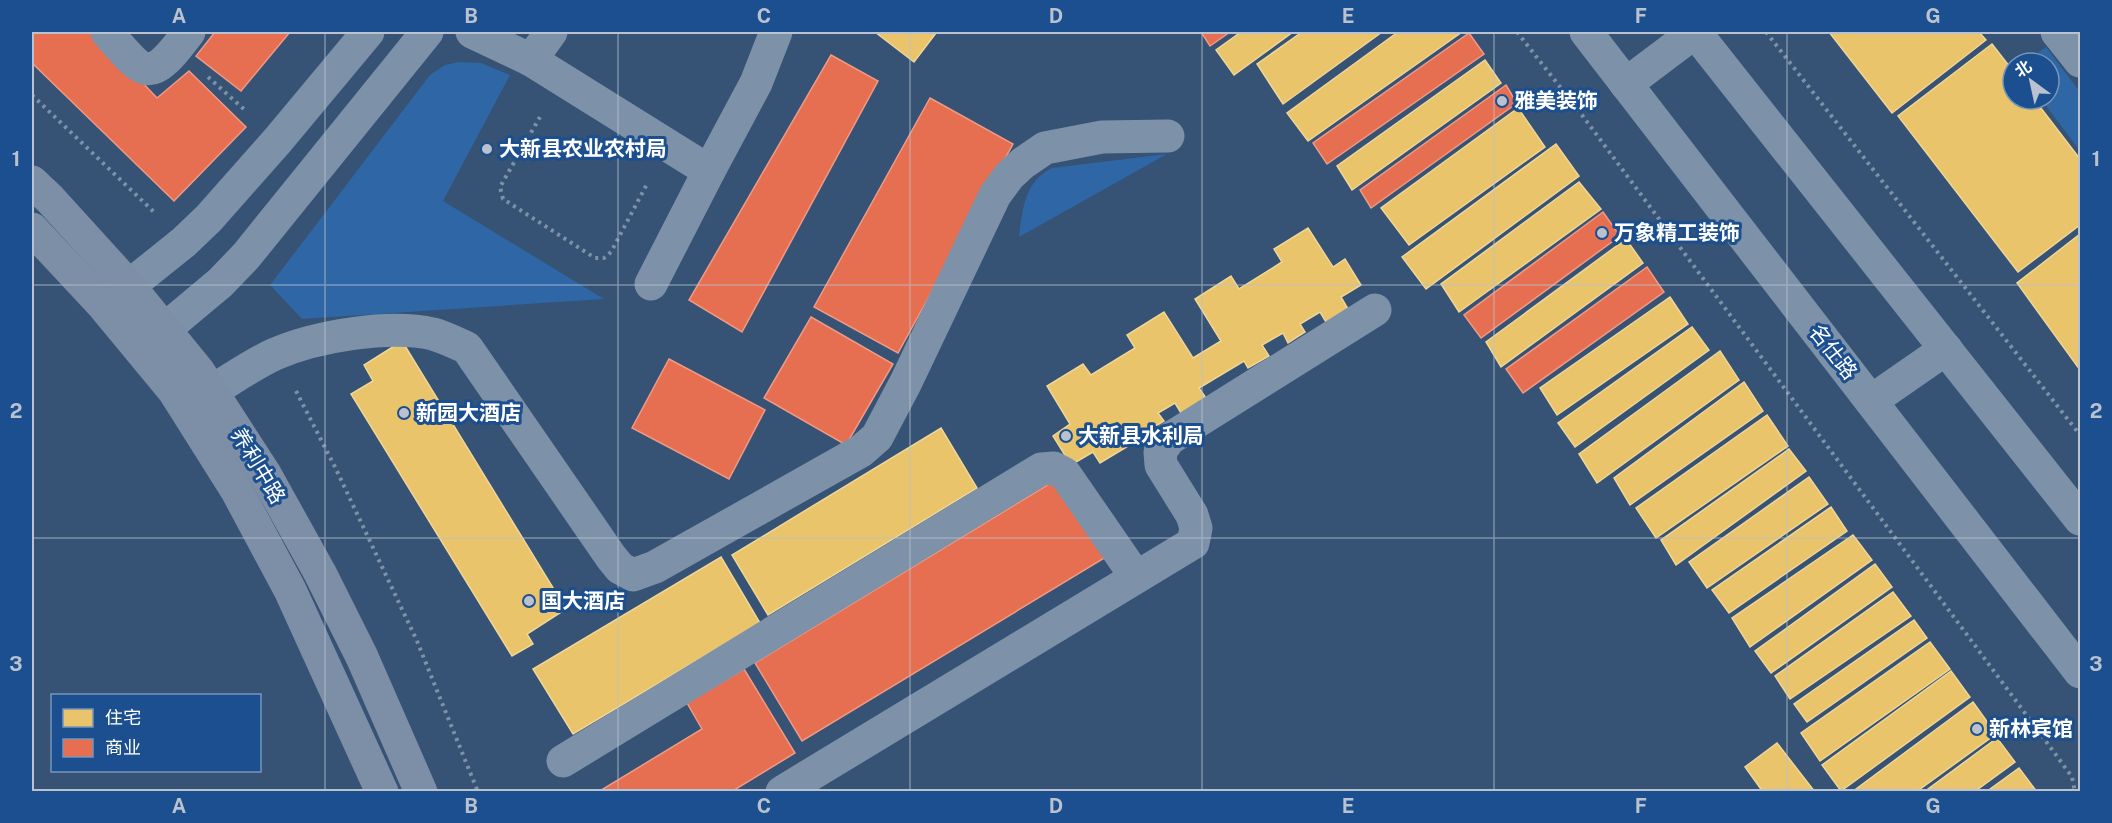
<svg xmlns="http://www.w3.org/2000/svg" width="2112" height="823" font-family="'Public Sans','Noto Sans SC',sans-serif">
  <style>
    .green { fill: #2f66a5 }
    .homes { fill: #e9c46a; stroke: #f0d697; stroke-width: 1.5 }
    .shops { fill: #e76f51; stroke: #ee9a85; stroke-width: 1.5 }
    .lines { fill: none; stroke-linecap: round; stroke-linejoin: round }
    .path { stroke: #7d92a8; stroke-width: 4; stroke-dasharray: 3 4.5; stroke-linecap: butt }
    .minor { stroke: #7d92a8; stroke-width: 33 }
    .major { stroke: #7d8ea7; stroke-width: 33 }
    .grid { fill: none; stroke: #b9c2ce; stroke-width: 1.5; stroke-opacity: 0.55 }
    .poi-dot { fill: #b9c2ce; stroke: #1b4f8f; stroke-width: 2 }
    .labels { text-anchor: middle; stroke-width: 6; stroke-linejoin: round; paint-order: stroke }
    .poi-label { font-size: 21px; font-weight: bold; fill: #fff; stroke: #1b4f8f; text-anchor: start }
    .street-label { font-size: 21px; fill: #fff; stroke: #1b4f8f }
    .neatline { fill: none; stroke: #b9c2ce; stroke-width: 2 }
    .grid-label { font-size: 20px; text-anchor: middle; font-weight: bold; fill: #b9c2ce }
  </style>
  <rect width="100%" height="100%" fill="#365274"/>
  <g class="green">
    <polygon points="2046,47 2080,92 2080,151 2041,99 2049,99 2049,63 2024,63"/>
    <polygon points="459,62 481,63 510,75 443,201 604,299 302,319 270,285 430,75 445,65"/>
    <path d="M1167,154l-148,83c3,-28 6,-56 33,-69z"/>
  </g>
  <g class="homes">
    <polygon points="875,32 935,32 936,33 914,62"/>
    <polygon points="1241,32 1293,32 1234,75 1216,50"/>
    <polygon points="1302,32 1382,32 1283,104 1257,64"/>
    <polygon points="1398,32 1462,32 1308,141 1287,113"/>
    <polygon points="1829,32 1979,32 1986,40 1892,113"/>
    <polygon points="1992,44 2013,71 2013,99 2034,99 2080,159 2080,225 2018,272 1898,116"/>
    <polygon points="1485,60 1501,83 1352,190 1337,166"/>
    <polygon points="1518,108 1545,147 1409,245 1381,208"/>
    <polygon points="1556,144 1579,176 1426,289 1402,257"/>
    <polygon points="1579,182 1601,209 1459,312 1441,284"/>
    <polygon points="1308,228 1333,267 1345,259 1361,285 1341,297 1348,309 1326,322 1320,312 1300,324 1305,332 1288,343 1283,333 1262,345 1269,356 1248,368 1244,361 1199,388 1206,398 1181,413 1175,403 1158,413 1164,421 1144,433 1140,427 1125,436 1130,445 1100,463 1093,452 1071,465 1053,436 1070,424 1047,386 1083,364 1091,375 1135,348 1127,335 1164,312 1193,358 1221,341 1195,299 1231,276 1239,289 1282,262 1274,249"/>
    <polygon points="2080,234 2080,370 2017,283"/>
    <polygon points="1626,239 1643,263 1501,367 1486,342"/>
    <polygon points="1670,297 1688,324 1557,415 1540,388"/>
    <polygon points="1692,327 1709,350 1575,447 1558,423"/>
    <polygon points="402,341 566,609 527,634 533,644 512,656 351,394 373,381 364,365"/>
    <polygon points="1720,351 1739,380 1597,483 1579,454"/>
    <polygon points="1744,382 1763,411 1630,505 1614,478"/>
    <polygon points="1767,415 1788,446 1656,538 1636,508"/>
    <polygon points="941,428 977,488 768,615 732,555"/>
    <polygon points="1789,449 1806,471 1676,565 1661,540"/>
    <polygon points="1809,477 1828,504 1707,588 1689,562"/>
    <polygon points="1831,507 1847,531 1729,613 1712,590"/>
    <polygon points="1853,535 1872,560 1750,647 1732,618"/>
    <polygon points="721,557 760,623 573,734 533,669"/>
    <polygon points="1875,564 1892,587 1771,673 1755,651"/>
    <polygon points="1893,592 1911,616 1790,699 1775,676"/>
    <polygon points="1914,620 1927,638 1807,722 1794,704"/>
    <polygon points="1930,642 1950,669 1820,761 1801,733"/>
    <polygon points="1951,671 1970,697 1841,791 1822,765"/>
    <polygon points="1973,702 1996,734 1916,792 1852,792"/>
    <polygon points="1997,738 2015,762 1974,792 1924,792"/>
    <polygon points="1777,743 1815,792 1763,792 1745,767"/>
    <polygon points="2019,768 2037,792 1986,792"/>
  </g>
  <g class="shops">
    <polygon points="32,32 95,32 157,98 189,71 246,127 174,201 32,63"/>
    <polygon points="215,32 290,32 241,91 196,56"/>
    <polygon points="1201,32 1230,32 1210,46"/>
    <polygon points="1469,33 1484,54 1327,164 1313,143"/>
    <polygon points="831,55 878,81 742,332 689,300"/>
    <polygon points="1506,85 1517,103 1371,208 1360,190"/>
    <polygon points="930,98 1013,144 898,353 814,307"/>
    <polygon points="1603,212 1620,236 1481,338 1464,315"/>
    <polygon points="1647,267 1664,292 1523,393 1506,369"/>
    <polygon points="811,317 893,364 846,445 764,398"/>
    <polygon points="669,359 765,410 729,479 632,428"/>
    <polygon points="1059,478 1106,557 802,741 755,663"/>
    <polygon points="744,669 795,753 731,792 598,792 702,729 687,703"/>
  </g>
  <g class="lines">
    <g class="path">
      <polyline points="1517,32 1582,115 2059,759 2072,777 2075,792"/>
      <polyline points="1766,32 2080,435"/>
      <polyline points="208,77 247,112"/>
      <polyline points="32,95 154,212"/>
      <polyline points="540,117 500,187 503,199 595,258 604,258 611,252 647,184"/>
      <polyline points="296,391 335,467 417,641 478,792"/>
    </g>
    <g class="minor">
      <path d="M107,32c39,45 42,53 82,0"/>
      <polyline points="472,32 531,60 709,171 756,83 776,32"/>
      <polyline points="1586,32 2080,672"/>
      <polyline points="1695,32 2080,519"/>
      <polyline points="2057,32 2080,61"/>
      <polyline points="531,60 551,32"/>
      <polyline points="1626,84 1695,32"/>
      <polyline points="651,284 709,171"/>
      <polyline points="129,286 184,242 209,218 278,140 368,32"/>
      <polyline points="165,329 220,283 246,256 427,32"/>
      <path d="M212,391c20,-12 41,-27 63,-37 42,-18 114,-30 158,-20 11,3 23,9 34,14l144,209 9,11 13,7 22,-8 206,-116 16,-14 29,-55 89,-187 14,-19 14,-13 22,-15 57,-11 66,-1"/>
      <polyline points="1871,401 1946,349"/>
      <polyline points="563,761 1041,469 1054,468 1065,474 1136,577"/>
      <polyline points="782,792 1193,543 1196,528 1192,515 1161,465 1160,452 1169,439 1375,310"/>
    </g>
    <g class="major">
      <polyline points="32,182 50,199 129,286 199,372 265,474 320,573 362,657 421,792"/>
      <polyline points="32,229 102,304 174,391 237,491 290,590 382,792"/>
    </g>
  </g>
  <path class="grid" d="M325,32v760M618,32v760M910,32v760M1202,32v760M1494,32v760M1787,32v760M32,285h2048M32,538h2048"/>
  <g class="poi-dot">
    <circle cx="1502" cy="101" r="6"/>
    <circle cx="487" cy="149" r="6"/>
    <circle cx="1602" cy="233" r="6"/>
    <circle cx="404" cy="413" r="6"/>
    <circle cx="1066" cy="436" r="6"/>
    <circle cx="529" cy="601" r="6"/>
    <circle cx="1977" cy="729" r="6"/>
  </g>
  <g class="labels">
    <g class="poi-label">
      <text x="1514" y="108">雅美装饰</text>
      <text x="499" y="156">大新县农业农村局</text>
      <text x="1614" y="240">万象精工装饰</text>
      <text x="416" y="420">新园大酒店</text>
      <text x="1078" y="443">大新县水利局</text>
      <text x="541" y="608">国大酒店</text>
      <text x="1989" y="736">新林宾馆</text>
    </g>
    <g class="street-label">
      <text transform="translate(1833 352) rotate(52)" y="7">名仕路</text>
      <text transform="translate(258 466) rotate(59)" y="7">养利中路</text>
    </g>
  </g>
  <rect width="2112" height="823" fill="none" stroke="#1b4f8f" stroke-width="66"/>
  <rect x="51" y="694" width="210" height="78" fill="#1b4f8f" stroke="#7695bc" stroke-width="1.5"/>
  <rect x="63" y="709" width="30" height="18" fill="#e9c46a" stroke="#7695bc" stroke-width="1.5"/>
  <text x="105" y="724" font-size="18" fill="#ffffff">住宅</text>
  <rect x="63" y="739" width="30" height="18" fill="#e76f51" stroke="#7695bc" stroke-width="1.5"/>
  <text x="105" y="754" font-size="18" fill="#ffffff">商业</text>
  <g transform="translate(2031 81) rotate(327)"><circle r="28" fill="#1b4f8f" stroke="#7695bc" stroke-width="1.5"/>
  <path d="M0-4.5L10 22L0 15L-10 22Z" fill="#b9c2ce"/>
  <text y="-9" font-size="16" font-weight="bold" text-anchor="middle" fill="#ffffff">北</text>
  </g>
  <rect x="33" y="33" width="2046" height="757" class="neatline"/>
  <g class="grid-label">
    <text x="179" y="23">A</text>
    <text x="471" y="23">B</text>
    <text x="764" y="23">C</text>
    <text x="1056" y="23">D</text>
    <text x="1348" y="23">E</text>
    <text x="1641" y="23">F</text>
    <text x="1933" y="23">G</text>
    <text x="16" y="166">1</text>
    <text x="2096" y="166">1</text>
    <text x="16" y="418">2</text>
    <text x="2096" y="418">2</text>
    <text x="16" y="671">3</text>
    <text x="2096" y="671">3</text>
    <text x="179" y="813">A</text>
    <text x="471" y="813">B</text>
    <text x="764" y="813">C</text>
    <text x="1056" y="813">D</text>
    <text x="1348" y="813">E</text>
    <text x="1641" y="813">F</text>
    <text x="1933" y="813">G</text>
  </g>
</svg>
